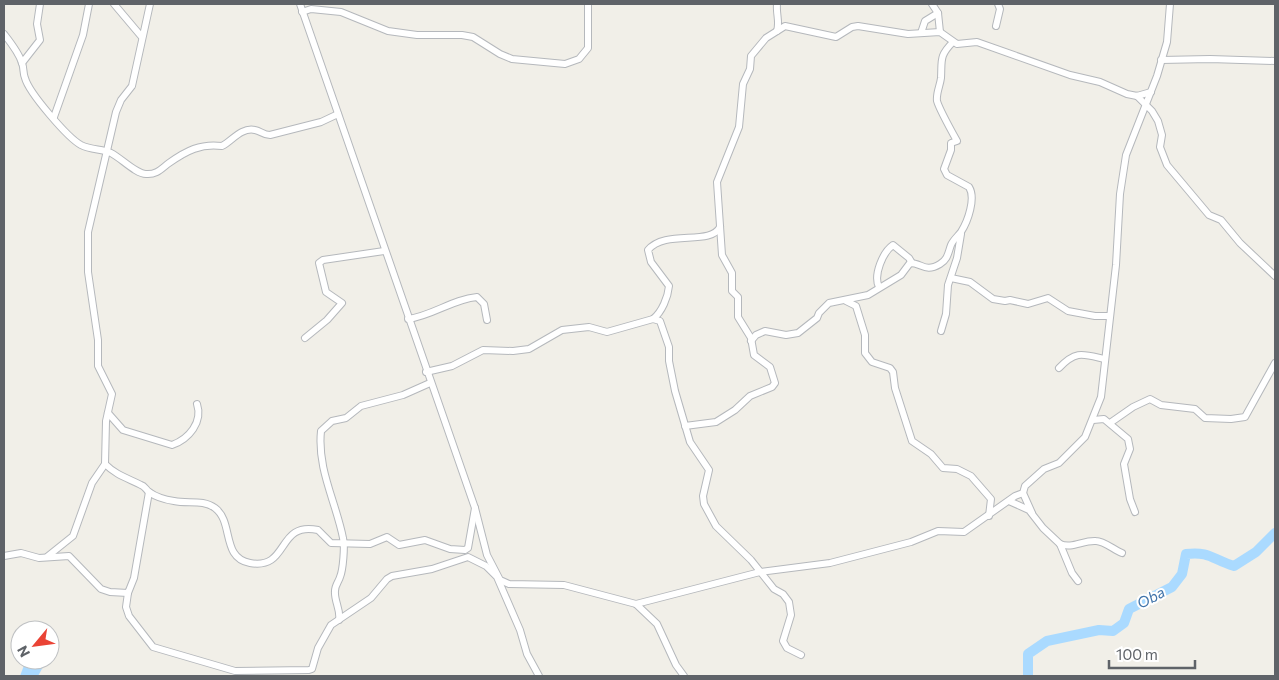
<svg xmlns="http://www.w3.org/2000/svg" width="1279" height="680" font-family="Commissioner,sans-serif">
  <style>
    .water { fill: #aadaff }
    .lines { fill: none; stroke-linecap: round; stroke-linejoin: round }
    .river { stroke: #aadaff; stroke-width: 10 }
    .street-casing { stroke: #b5b8bc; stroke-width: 8 }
    .street { stroke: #fff; stroke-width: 6 }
    .labels { text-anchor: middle; stroke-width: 4; stroke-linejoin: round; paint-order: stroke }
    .water-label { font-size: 15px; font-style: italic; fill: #4174aa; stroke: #fff }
  </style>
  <rect width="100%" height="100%" fill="#f1efe8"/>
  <polygon class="water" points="26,660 42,661 43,667 38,676 20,676"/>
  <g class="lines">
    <path class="river" d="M1028,676v-22l19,-13 52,-11 14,1 11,-8 5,-14 43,-22 10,-13 4,-20c24,-3 27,6 48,12l22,-14 19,-19"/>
    <g class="street-casing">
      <g id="street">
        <polyline points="114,4 141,36"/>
        <path d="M150,4l-18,82 -11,14 -5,12 -28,120v40l10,68v26l14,28 -6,27 -1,43c11,11 22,14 36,21 4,1 5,5 8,7 7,5 18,8 25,9 14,3 29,-2 41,7 19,14 6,50 35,55 40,7 26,-42 68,-33l13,13 39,1 17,-7 12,8 26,-5 25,9 15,1 3,-2 7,-40"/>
        <polyline points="300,4 475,508 487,555 500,580 509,584 564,585 636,604 657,624 676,665 684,676"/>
        <path d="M777,4c-1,10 3,18 0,27"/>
        <polyline points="932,4 938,13 940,32"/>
        <polyline points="302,12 311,9 341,12 388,31 417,35 462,35 473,37 500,54 512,59 565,64 579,59 588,48 588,4"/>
        <polyline points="996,26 1000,9 998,4"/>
        <polyline points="921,33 925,21 938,13"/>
        <path d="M4,34c7,9 15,19 18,29 2,5 1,11 3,15 4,15 43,60 56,67 10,5 21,4 30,8 10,5 25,21 35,21 11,1 16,-6 23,-11 17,-12 32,-20 53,-17 10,-5 19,-19 33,-16 6,1 8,5 15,5l51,-13 17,-8"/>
        <polyline points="1161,60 1210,59 1275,61"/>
        <polyline points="22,63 40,40 37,24 40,4"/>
        <polyline points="1137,96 1152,111 1158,121 1162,135 1160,147 1167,165 1209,215 1221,220 1240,243 1275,276"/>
        <polyline points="54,117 83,35 89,4"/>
        <polyline points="951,278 970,282 993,299 1005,301 1010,300 1028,304 1048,298 1068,311 1095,316 1109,316"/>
        <path d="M879,287c-6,-12 4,-35 14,-42l16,13 3,5"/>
        <polyline points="846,301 856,306 865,335 865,353 872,362 890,368 893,372 895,388 912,441 931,454 943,468 957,469 971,476 991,499 989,516"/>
        <path d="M408,319c24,-3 45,-20 69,-22l7,7 3,16"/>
        <polyline points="653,319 660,321 669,347 669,361 675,391 690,442 709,470 703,496 704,504 716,526 751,560 774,589 783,594 789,602 791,615 783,641 787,648 801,655"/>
        <polyline points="941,331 946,314 948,285 957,258 961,234"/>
        <polyline points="305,338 327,320 342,303 326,292 319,263 323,260 384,251"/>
        <path d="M751,341l5,-6 9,-4 21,4 12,-2 19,-15 2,-5 10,-10 39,-8 33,-20 9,-12c12,0 15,10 30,1 8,-5 8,-11 11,-19 2,-5 7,-9 10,-13 7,-11 15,-34 8,-45l-22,-12 -3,-6 7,-19v-7l6,-2c-5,-9 -18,-33 -20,-40 -1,-8 3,-15 4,-23 1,-18 -2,-22 12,-36"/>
        <path d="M1059,368c17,-18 24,-14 45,-9"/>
        <path d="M426,372l26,-6 31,-16 30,1 16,-2 33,-19 27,-3 18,5 46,-13c9,-7 15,-22 16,-33l-18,-24 -3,-12c17,-21 63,-4 72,-23"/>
        <path d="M108,413l15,17 49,15c17,-6 31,-23 25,-41"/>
        <polyline points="1093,420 1104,419 1128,439 1130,449 1124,464 1130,499 1135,512"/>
        <polyline points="1110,423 1133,407 1150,399 1161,405 1195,409 1205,418 1231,419 1245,417 1275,363"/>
        <polyline points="685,426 716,422 735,410 750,396 772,387 775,383 770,367 754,355 751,338 738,317 738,297 732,291 732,273 722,255 717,182 739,127 743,84 750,69 751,56 766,38 785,26 836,37 852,27 858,26 908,34 940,32 957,44 977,42 1070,75 1100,82 1127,94 1137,96 1151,92"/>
        <polyline points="1023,493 1032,513"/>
        <polyline points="1009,501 1029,510 1043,528 1060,544 1072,573 1078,581"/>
        <path d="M1060,544c12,5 23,-4 36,-3 8,0 18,9 26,12"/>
        <polyline points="4,556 21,553 39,558 69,556 101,589 110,592 128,593 134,578 149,492"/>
        <polyline points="48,556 73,536 92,483 105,464"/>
        <polyline points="128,593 126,607 129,616 153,647 235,671 309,670 312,669 318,648 331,625 371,598 387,579 392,576 432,569 468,557 486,566 497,577 520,630 527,654 539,676"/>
        <polyline points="636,604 760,572 830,563 911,542 938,531 964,532 1015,496 1023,493 1025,486 1044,469 1059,463 1085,437 1101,397 1116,265 1120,194 1126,155 1157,76 1167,42 1170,4"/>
        <path d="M339,620c2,-10 -5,-19 -4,-29 0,-6 4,-10 5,-14 3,-7 5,-31 3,-39 -7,-36 -26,-69 -22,-107l11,-10 14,-3 15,-12 42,-11 27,-12"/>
      </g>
    </g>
    <use href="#street" class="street"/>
  </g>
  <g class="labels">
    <g class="water-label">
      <text transform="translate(1151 598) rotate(-28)" y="5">Oba</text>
    </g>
  </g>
  <rect width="1279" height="680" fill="none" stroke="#5f6368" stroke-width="10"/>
  <g transform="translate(35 645) rotate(241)"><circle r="24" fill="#ffffff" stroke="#bfc1c3"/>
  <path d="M0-4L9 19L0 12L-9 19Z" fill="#ea4335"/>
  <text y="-8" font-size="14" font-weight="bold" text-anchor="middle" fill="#5f6368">N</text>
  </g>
  <path d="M1109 660v8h86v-8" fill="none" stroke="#5f6368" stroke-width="2.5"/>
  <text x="1116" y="660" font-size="15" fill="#5f6368" stroke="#ffffff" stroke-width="4" paint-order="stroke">100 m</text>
</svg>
